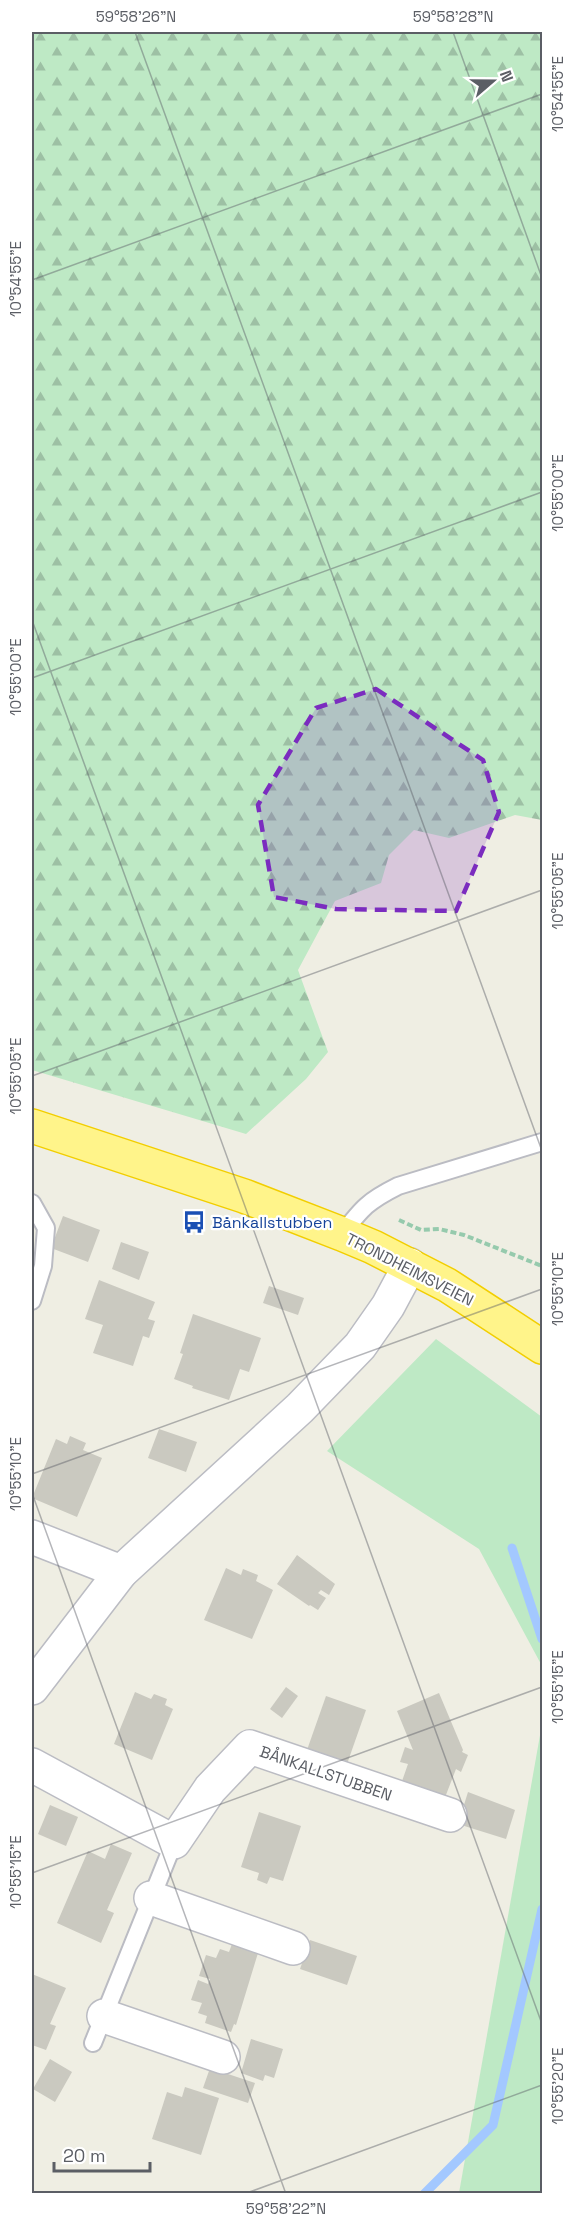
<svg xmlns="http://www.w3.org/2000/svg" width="574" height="2225" font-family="'Space Grotesk',sans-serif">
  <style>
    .green { fill: #bee9c5 }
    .forest { fill: url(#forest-firs) }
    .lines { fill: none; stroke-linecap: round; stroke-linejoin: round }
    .stream { stroke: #a3c8ff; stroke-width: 9 }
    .building { fill: #cac9c0 }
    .lane-casing { stroke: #bbbcc3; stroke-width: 20 }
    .street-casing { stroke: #bbbcc3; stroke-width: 36 }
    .highway-casing { stroke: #f2ce00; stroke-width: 36 }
    .path { stroke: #96caad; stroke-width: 4; stroke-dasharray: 6 3; stroke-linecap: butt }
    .lane { stroke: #fff; stroke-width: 16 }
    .street { stroke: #fff; stroke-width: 33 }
    .highway { stroke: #fff48a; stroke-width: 33 }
    .marked { fill: #7b2cbf; fill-opacity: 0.2; stroke: #7b2cbf; stroke-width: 4.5; stroke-dasharray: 12 8; stroke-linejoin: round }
    .ticks { fill: none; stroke: #5b5e65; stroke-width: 1.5; stroke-opacity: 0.45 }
    .labels { text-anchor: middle; stroke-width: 4.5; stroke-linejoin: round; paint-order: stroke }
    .transit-label { font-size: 16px; fill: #164399; stroke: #fff; text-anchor: start }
    .street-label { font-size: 16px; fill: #5b5e65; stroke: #fff }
    .neatline { fill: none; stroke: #5b5e65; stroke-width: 2 }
    .ticks-label { font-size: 15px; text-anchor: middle; fill: #5b5e65 }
  </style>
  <defs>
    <pattern id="forest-firs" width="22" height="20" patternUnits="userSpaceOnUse" patternTransform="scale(1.5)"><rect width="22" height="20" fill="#bee9c5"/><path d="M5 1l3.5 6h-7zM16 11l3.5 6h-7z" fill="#9dc0a4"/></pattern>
  </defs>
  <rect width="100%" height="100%" fill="#efeee3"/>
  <g class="green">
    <polygon points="436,1339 542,1417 542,1666 479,1549 327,1451"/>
    <polygon points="542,1724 542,2193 459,2193"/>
  </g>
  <polygon class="forest" points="32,32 542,32 542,820 515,815 449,838 414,830 389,855 381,883 335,901 298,970 328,1052 306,1079 246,1134 32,1070"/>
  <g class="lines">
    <g class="stream">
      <polyline points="512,1548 542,1639"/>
      <polyline points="424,2194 493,2125 542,1909"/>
    </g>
  </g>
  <g class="building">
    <polygon points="63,1216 100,1230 88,1262 51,1248"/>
    <polygon points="121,1242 149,1252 139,1280 112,1269"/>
    <polygon points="99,1280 155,1302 148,1319 155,1321 149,1338 143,1336 133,1366 93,1353 103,1325 85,1319"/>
    <polygon points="269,1286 304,1298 298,1315 263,1303"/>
    <polygon points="193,1314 261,1338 249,1372 240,1369 229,1400 192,1388 193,1386 174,1379 183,1354 180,1353"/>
    <polygon points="159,1429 197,1442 186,1472 148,1458"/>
    <polygon points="70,1436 86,1443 83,1450 102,1458 77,1517 32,1498 56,1439 67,1444"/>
    <polygon points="297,1555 335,1584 329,1595 321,1590 318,1593 326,1598 318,1610 310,1605 309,1606 277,1584"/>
    <polygon points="226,1568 241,1575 243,1569 258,1575 256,1581 273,1590 252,1639 204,1620"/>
    <polygon points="286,1687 298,1696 282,1718 270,1709"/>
    <polygon points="135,1692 151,1699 154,1694 167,1699 165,1705 173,1709 152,1760 114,1744"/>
    <polygon points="439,1693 463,1750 462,1752 468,1755 461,1772 456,1769 444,1800 401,1784 408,1764 400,1762 405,1747 413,1750 397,1711"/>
    <polygon points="326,1696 366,1710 347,1764 307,1750"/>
    <polygon points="468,1792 515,1810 506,1839 458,1824"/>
    <polygon points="50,1805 78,1817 66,1846 38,1834"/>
    <polygon points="259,1812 301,1826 283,1881 270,1877 267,1884 257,1880 259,1873 241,1867"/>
    <polygon points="111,1844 132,1853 107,1910 114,1913 101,1943 57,1923 88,1851 105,1859"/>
    <polygon points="310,1940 357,1956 347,1985 300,1969"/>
    <polygon points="232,1944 258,1953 236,2025 234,2024 231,2032 205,2023 207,2016 198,2013 202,2003 191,2000 198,1980 208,1984 210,1979 199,1976 206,1955 216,1958 220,1949 229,1952"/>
    <polygon points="32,1974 66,1988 50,2024 56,2026 46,2050 32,2045"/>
    <polygon points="251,2039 283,2049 274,2078 265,2075 263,2081 241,2073"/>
    <polygon points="50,2059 72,2072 55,2102 33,2089"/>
    <polygon points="210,2068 255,2083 248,2103 203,2088"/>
    <polygon points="185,2087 219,2098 201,2155 152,2139 167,2092 182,2097"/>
  </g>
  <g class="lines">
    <g class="lane-casing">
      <g id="lane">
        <polyline points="32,1203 46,1228 43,1266 32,1301"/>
        <path d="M342,1234c20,-26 26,-33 56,-48l144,-44"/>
        <polyline points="93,2043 174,1842"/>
      </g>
    </g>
    <g class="street-casing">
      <g id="street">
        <polyline points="32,1537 121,1572"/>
        <polyline points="32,1688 121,1572 300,1408 360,1346 388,1306 410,1265"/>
        <polyline points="32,1765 174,1842 210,1789 250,1747 450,1815"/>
        <polyline points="151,1898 293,1948"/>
        <polyline points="104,2016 223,2057"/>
      </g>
    </g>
    <g class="highway-casing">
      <polyline id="highway" points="32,1126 244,1196 342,1234 373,1247 447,1285 542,1347"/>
    </g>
    <polyline class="path" points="399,1220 421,1230 439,1229 464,1235 542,1266"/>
    <use href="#lane" class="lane"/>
    <use href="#street" class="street"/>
    <use href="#highway" class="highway"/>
  </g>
  <path class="marked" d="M376,689l107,71 16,52 -43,99 -120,-2 -62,-12 -16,-92 58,-97z"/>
  <path class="ticks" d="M135,32l407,1119M453,32l89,246M32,280l510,-186M32,620l510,1404M32,678l510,-186M32,1076l510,-186M32,1474l510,-185M32,1493l254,701M32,1873l510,-186M244,2194l298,-109"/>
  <defs>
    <g id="bus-bare" transform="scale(1.8)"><path d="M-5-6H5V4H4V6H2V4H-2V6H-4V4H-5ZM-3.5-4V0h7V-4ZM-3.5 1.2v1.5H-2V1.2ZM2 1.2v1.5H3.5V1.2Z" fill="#1a4fb4" stroke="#fff" stroke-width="2.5" paint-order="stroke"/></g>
  </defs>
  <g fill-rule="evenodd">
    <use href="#bus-bare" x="194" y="1222"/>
  </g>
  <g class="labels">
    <g class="transit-label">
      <text x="212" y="1228">Bånkallstubben</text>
    </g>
    <g class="street-label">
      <text transform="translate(410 1269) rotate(27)" y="6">TRONDHEIMSVEIEN</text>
      <text transform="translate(326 1773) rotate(19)" y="6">BÅNKALLSTUBBEN</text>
    </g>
  </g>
  <rect width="574" height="2225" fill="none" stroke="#ffffff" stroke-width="66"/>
  <g transform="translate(493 81) rotate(70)" stroke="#ffffff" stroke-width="4.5" paint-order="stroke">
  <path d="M0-4.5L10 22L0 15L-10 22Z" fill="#5b5e65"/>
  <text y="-9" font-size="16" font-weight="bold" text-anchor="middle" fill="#5b5e65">N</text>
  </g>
  <path d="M54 2162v9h96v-9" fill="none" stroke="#5b5e65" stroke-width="3"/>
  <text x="63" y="2162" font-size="18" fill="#5b5e65" stroke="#ffffff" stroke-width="4.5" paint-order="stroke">20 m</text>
  <rect x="33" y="33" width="508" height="2159" class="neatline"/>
  <g class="ticks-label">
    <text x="136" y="22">59°58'26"N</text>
    <text x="453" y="22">59°58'28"N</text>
    <text transform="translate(558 94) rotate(-90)" y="5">10°54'55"E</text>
    <text transform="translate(16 279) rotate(-90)" y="5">10°54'55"E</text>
    <text transform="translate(558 493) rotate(-90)" y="5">10°55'00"E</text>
    <text transform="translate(16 677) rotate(-90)" y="5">10°55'00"E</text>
    <text transform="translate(558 891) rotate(-90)" y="5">10°55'05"E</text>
    <text transform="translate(16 1076) rotate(-90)" y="5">10°55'05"E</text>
    <text transform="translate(558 1289) rotate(-90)" y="5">10°55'10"E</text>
    <text transform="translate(16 1474) rotate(-90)" y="5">10°55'10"E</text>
    <text transform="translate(558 1687) rotate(-90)" y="5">10°55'15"E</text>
    <text transform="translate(16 1872) rotate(-90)" y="5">10°55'15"E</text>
    <text transform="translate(558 2086) rotate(-90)" y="5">10°55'20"E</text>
    <text x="286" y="2214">59°58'22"N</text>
  </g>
</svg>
